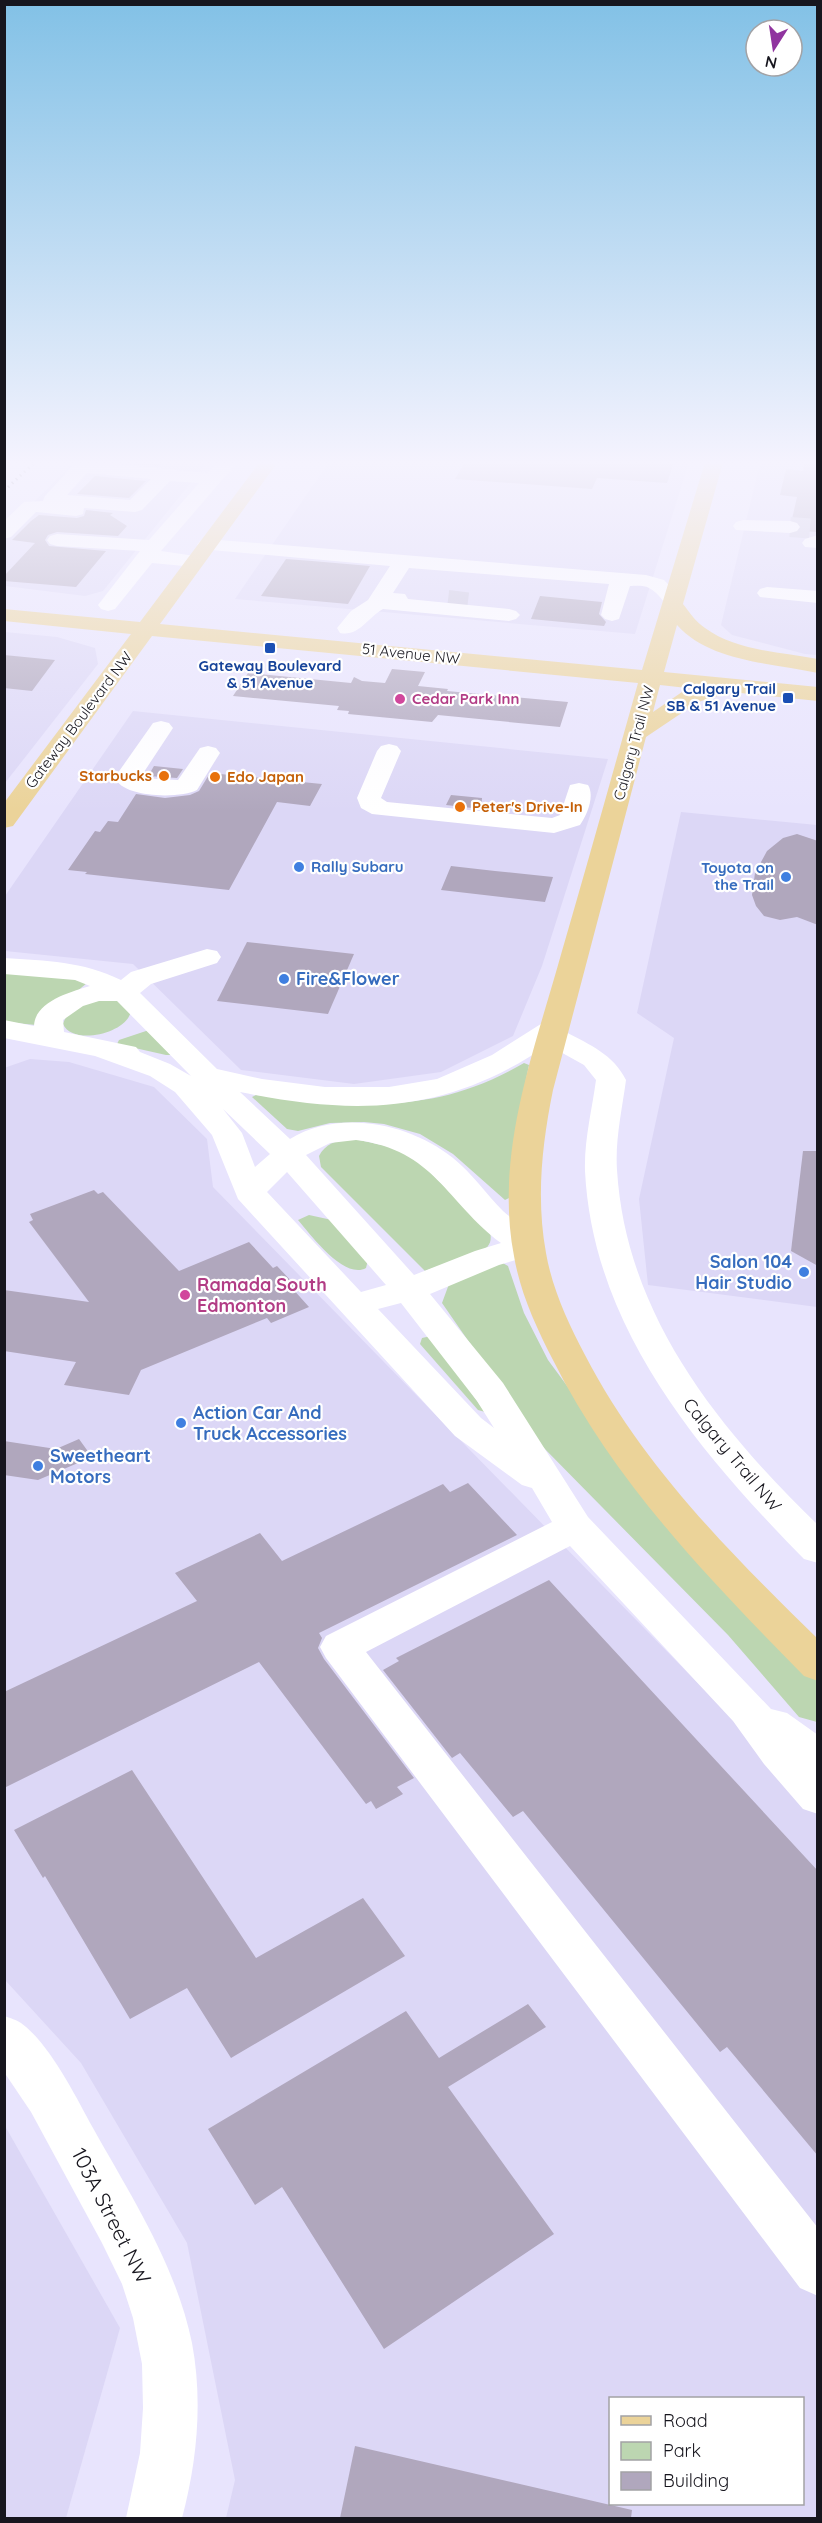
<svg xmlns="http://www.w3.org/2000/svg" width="822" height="2523" font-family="Quicksand,sans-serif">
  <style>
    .built { fill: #dcd7f6; fill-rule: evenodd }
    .green { fill: #bcd6b1 }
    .building { fill: #b0a7bd }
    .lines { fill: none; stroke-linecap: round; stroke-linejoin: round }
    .minor-tunnel { stroke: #c9c5dc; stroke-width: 20; stroke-dasharray: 20 10; stroke-linecap: butt }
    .minor { fill: #fff; fill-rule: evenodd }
    .major { fill: #ebd399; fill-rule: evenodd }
    .rail { stroke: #615f6d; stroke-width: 3; stroke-dasharray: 1.5 4; stroke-linecap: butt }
    .transit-dot { fill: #1a4fb4; stroke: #fff; stroke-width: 2 }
    .hotel-dot { fill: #d1479c; stroke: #fff; stroke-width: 2 }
    .food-dot { fill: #e8710a; stroke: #fff; stroke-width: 2 }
    .shop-dot { fill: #3f7fe0; stroke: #fff; stroke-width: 2 }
    .labels { text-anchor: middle; stroke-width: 4.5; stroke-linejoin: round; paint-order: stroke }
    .far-street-label { font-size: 15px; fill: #17161e; stroke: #fff }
    .far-transit-label { font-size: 15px; font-weight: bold; fill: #164399; stroke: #fff }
    .far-hotel-label { font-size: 15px; font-weight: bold; fill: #b23c85; stroke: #fff; text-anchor: start }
    .far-food-label { font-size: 15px; font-weight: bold; fill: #c56008; stroke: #fff; text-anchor: start }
    .far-shop-label { font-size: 15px; font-weight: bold; fill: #366cbe; stroke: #fff; text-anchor: start }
    .shop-label { font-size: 18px; font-weight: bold; fill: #366cbe; stroke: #fff; text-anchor: start }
    .hotel-label { font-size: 18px; font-weight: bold; fill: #b23c85; stroke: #fff; text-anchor: start }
    .street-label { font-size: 18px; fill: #17161e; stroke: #fff }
    .near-street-label { font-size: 21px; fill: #17161e; stroke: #fff }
  </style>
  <rect width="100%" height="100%" fill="#e8e4fd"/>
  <g class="built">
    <polygon points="78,459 210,459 103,591 85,596 5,586 5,530"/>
    <polygon points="331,459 690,459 635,634 235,599"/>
    <polygon points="761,459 817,459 817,655 805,654 732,635 721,625"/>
    <polygon points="5,632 57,637 95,648 98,664 5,783"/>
    <polygon points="133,711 608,759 542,966 513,1036 441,1072 354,1084 241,1070 133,964 5,951 5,896"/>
    <polygon points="681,812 817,825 817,1307 648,1285 639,1199 674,1038 637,1013"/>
    <path d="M30,1059l39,3 85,25 53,52 6,48 604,618v713h-591l9,-38 -48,-237 -106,-180 -76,-83 -1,-912zM610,2398h192v106h-192z"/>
    <polygon points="5,2126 120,2328 66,2518 5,2518"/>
  </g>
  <g class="green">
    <polygon points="5,968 44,970 87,983 36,1025 5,1022"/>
    <path d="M117,999l14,12c-4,23 -59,35 -68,13 7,-23 34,-23 54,-25z"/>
    <polygon points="146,1031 156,1032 172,1055 166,1055 117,1044 119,1040"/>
    <path d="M524,1063l5,2 -12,60 -8,73 -4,2 -52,-46 -33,-20 -36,-10 -20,-2 -34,1 -32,8 -11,-2 -35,-32 4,-2c102,9 174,23 268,-32z"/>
    <path d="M350,1138l59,13 81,81c2,8 0,13 -6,18l-59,21 -104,-104 -2,-11c6,-12 18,-16 31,-18z"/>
    <path d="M309,1215l23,5 36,40 -2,8c-22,12 -55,-33 -68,-48z"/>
    <polygon points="501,1262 508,1266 524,1313 548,1360 632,1474 817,1681 817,1722 799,1717 728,1635 539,1443 442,1303 449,1284"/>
    <polygon points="431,1336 485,1412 478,1410 420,1344 422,1338"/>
  </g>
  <g class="building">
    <polygon points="113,459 165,459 159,466 111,462"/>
    <polygon points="467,459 675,459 667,483 597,478 592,489 455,479"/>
    <polygon points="805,459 818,459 818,532 800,531 802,526 792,519 797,497 780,495 786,469 803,471"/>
    <polygon points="95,476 146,481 129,498 77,494"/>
    <polygon points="86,510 113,513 110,515 127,526 118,536 57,532 48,535 45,540 49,546 106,551 76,587 4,581 4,576 35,543 12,540 31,521 39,515 77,518 84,516"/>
    <polygon points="286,559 312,561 370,566 348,604 261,596"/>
    <polygon points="540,596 602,602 599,614 606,622 604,626 531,619"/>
    <polygon points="4,655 55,660 32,691 4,688"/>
    <polygon points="392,669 425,672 418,686 448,689 447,691 568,702 560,727 438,715 432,722 348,714 349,711 337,710 339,706 233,696 248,673 351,683 354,677 362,681 385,683"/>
    <polygon points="154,766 183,769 177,778 148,776"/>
    <polygon points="210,773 322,784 310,806 277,802 229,890 85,874 87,872 68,870 95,831 100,832 108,821 118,822 136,794 165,798 190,795 199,791"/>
    <polygon points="451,795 482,798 481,809 446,805"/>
    <polygon points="797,834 818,841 818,925 797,917 780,920 764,916 756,906 752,895 755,873 767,851 783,838"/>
    <polygon points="451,866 495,871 553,877 545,902 441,890"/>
    <polygon points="247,942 354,954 328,1014 217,1001"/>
    <polygon points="803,1151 818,1151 818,1266 791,1251"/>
    <polygon points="94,1190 98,1194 103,1192 179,1271 249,1242 273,1268 277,1266 296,1286 292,1288 309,1307 271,1323 267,1318 141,1370 129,1395 64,1385 76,1362 4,1351 4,1290 89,1302 29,1222 33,1220 30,1214"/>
    <polygon points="79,1439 92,1457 38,1480 4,1475 4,1441 56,1449"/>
    <polygon points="468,1483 517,1535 319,1633 322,1638 318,1648 324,1659 414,1778 397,1787 403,1794 376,1809 371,1801 366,1804 259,1662 4,1788 4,1692 197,1601 175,1573 260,1533 282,1561 443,1484 450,1492"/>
    <polygon points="549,1580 818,1871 818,2156 727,2047 720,2052 523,1811 513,1817 460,1753 452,1758 383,1670 399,1661 396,1658"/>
    <polygon points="132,1770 256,1958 363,1898 405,1956 231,2058 187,1988 130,2019 45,1876 43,1878 14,1830"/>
    <polygon points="528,2004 546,2027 448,2087 554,2234 384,2349 282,2187 255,2205 208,2129 406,2011 439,2058"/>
    <polygon points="355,2446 632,2510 631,2518 340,2518"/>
  </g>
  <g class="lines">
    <g class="minor-tunnel">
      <polyline points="790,527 818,529"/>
      <polyline points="448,600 473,603"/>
    </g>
    <g class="minor">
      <path d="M221,459h19l-79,92 41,6 3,4 -3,4 -7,2 -43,-4 -37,46 -7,2 -7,-2 -3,-4 42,-54 -83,-5 -7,-2 -3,-4 3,-4 7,-2 92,6 50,-57 -29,-2 -28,29 -7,2 -51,-4 -1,6 -7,2 -40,-4 -25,25 -7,2v-18l20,-19 19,-1 2,-5 30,-33 7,-2 126,12zM87,473l64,6 -21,21 -63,-5z"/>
      <polygon points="743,520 790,521 797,523 800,527 797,531 790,533 736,530 733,526 736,522"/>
      <polygon points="818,535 818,548 805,547 802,543 805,539"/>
      <path d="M207,539l439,36 18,5 20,21 -3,4c-18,5 -18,-10 -32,-17 -5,-3 -14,-2 -19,-2l-11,33 -7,2 -7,-2 -4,-4 8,-31 -200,-16 -16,25 12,1 3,5 101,10 7,2 4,4 -4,4 -7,2 -126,-12c-15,8 -24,28 -43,24l-3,-5 14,-17 17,-11 22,-34 -190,-17 -3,-4 3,-4z"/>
      <polygon points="767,587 818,591 818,603 760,597 757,593 760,589"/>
      <path d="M161,721l8,2 4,5 -33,50 38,2 22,-32 8,-2 8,2 4,5 -23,37c-17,9 -76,8 -82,-13l38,-54z"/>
      <path d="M389,744l8,2 4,5 -20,47 6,4 165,16 8,-3 10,-30 9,-2 9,2c7,11 -1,30 -8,40l-26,8 -182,-19 -11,-6 -4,-10 20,-47 4,-5z"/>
      <path d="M207,949l10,2 4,6 -4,6 -66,21 -11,9 77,76 45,10 63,8h64l48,-8 55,-24 52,-33 10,-3 10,3 4,6 -2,4c24,13 47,22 60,48 -4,30 -11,60 -9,90 9,145 101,258 201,355v38l-14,-4c-105,-107 -211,-231 -219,-388 -1,-31 7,-61 11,-91l-12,-15 -36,-20c-102,69 -191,71 -308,47l50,47c49,-30 119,-16 163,19 19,15 33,36 50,53 13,12 32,21 41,35l-4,7 -41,12 -69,29 73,89 85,134 183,192 16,4 31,22v79l-15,-5 -39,-45 -31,-43 -163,-175 -204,106 452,576v68l-18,-8 -474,-630 -6,-11 6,-11 226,-114 -20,-34 -10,-3 -67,-49 -217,-237 -26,-64 -37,-43 -25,-16 -55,-20 -91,-18v-18l30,6c1,-25 37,-34 56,-40l-15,-6 -71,-6v-16c43,3 78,3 117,22l10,-8zM99,1001h18l74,75 -21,-12 -30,-12 -4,-5 -72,-15 -1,-12 20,-14zM223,1109l47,45 -15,13 -13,-34zM356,1140c79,10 90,62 145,103l-26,8 -61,24 -108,-120 24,-12zM287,1172l99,113 -25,7 -94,-100zM401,1303l76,98 17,27 -13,-10 -103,-109z"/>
      <path d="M4,2016c6,2 13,4 17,7 29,21 55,74 72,105 38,68 83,137 99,215 11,58 5,119 -10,175h-56l14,-65 3,-45 -1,-44 -9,-46 -11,-34 -20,-41 -71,-131 -27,-40z"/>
    </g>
    <path class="major" d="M262,459h18l-120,165 482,46 64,-211h18l-41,145c7,9 13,18 22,24 31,23 76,24 113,31v14c-46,-10 -108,-11 -141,-48l-13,47 154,15v14l-87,-9 -33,10 -52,35 -93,353c-11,54 -17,108 -7,163 6,35 22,70 39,102 57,110 145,198 233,284v42l-14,-5c-95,-97 -190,-194 -251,-316 -17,-33 -33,-68 -39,-104 -20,-104 21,-207 48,-305 26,-89 51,-179 76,-268l-486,-47 -139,190 -9,2v-25l127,-169 -127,-13v-12l136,13zM660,685l36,4 -14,3 -29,20z"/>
    <polyline class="rail" points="4,491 38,459"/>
  </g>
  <linearGradient id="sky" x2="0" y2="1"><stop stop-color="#82c1e6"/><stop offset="0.57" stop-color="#f5f3fe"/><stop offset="1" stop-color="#f5f3fe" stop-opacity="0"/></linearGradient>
  <rect width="822" height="812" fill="url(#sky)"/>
  <g class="transit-dot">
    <rect x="264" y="642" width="12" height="12" rx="3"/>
    <rect x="782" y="692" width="12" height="12" rx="3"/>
  </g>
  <g class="hotel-dot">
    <circle cx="400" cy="699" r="6"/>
    <circle cx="185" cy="1295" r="6"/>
  </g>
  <g class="food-dot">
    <circle cx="164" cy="776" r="6"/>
    <circle cx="215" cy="777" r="6"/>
    <circle cx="460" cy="807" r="6"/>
  </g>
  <g class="shop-dot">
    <circle cx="299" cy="867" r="6"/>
    <circle cx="786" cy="877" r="6"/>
    <circle cx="284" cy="979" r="6"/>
    <circle cx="804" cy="1272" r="6"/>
    <circle cx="181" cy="1423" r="6"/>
    <circle cx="38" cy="1466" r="6"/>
  </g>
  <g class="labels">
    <g class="far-street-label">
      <text transform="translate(411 654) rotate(6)" y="5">51 Avenue NW</text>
      <text transform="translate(79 720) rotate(-53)" y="5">Gateway Boulevard NW</text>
      <text transform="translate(634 743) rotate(-75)" y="5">Calgary Trail NW</text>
    </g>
    <g class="far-transit-label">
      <text x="270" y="671">Gateway Boulevard<tspan x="270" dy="17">&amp; 51 Avenue</tspan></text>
      <text x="776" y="694" text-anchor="end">Calgary Trail<tspan x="776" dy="17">SB &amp; 51 Avenue</tspan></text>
    </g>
    <g class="far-hotel-label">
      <text x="412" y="704">Cedar Park Inn</text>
    </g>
    <g class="far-food-label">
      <text x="152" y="781" text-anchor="end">Starbucks</text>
      <text x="227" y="782">Edo Japan</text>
      <text x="472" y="812">Peter's Drive-In</text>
    </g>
    <g class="far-shop-label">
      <text x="311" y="872">Rally Subaru</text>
      <text x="774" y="873" text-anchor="end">Toyota on<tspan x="774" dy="17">the Trail</tspan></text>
    </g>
    <g class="shop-label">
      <text x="296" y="985">Fire&amp;Flower</text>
      <text x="792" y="1268" text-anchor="end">Salon 104<tspan x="792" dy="21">Hair Studio</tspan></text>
      <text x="193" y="1419">Action Car And<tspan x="193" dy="21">Truck Accessories</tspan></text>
      <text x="50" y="1462">Sweetheart<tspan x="50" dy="21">Motors</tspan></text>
    </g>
    <g class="hotel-label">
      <text x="197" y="1291">Ramada South<tspan x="197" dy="21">Edmonton</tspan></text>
    </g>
    <g class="street-label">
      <text transform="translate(732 1455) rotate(50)" y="6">Calgary Trail NW</text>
    </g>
    <g class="near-street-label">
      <text transform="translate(111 2216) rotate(63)" y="7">103A Street NW</text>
    </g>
  </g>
  <rect width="822" height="2523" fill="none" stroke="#17161e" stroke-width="12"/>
  <rect x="609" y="2397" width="195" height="108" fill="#ffffff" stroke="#a2a2a5" stroke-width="1.5"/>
  <rect x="621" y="2416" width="30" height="9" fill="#ebd399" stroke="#a2a2a5" stroke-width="1.5"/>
  <text x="663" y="2427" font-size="18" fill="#17161e">Road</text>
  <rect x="621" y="2442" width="30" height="18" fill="#bcd6b1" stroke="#a2a2a5" stroke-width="1.5"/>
  <text x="663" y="2457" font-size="18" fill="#17161e">Park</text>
  <rect x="621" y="2472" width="30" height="18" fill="#b0a7bd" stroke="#a2a2a5" stroke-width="1.5"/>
  <text x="663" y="2487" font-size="18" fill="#17161e">Building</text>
  <g transform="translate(774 48) rotate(192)"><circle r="28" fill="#ffffff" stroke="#a2a2a5" stroke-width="1.5"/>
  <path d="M0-4.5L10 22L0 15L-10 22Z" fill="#90349f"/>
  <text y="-9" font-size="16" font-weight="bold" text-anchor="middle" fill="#17161e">N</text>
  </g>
</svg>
